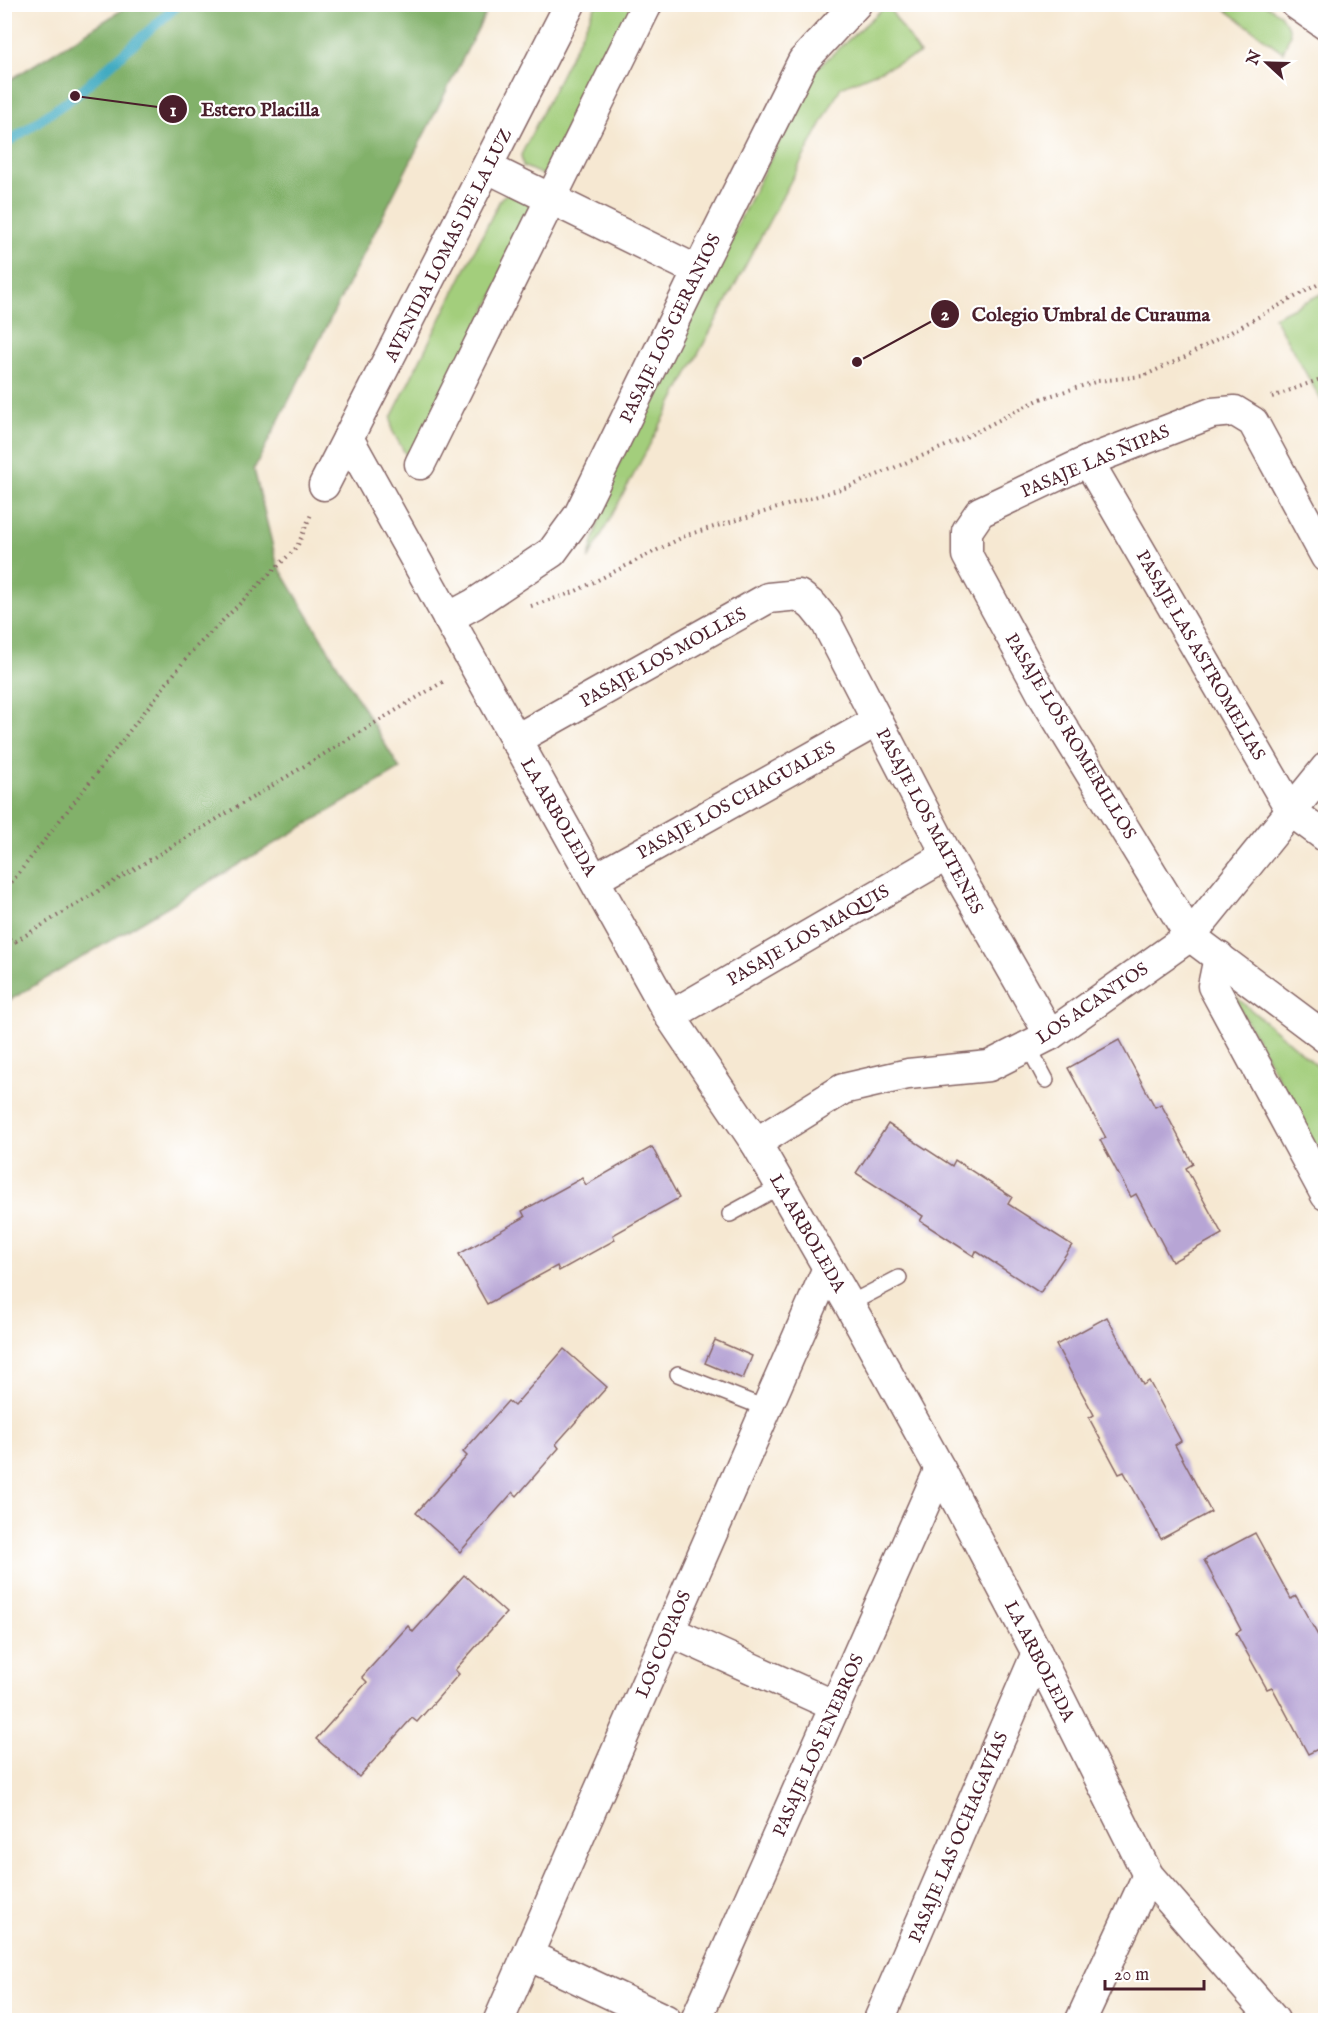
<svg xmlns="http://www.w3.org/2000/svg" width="1330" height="2025" font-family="'IM FELL English',serif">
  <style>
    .green { fill: #a3ce7b; stroke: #767653; stroke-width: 1.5 }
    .forest { fill: #82b16b; stroke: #66684b; stroke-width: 1.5 }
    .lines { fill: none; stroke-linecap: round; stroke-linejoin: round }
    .stream { stroke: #41aac1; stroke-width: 10 }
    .building { fill: #b7a5d5 }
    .service-casing { stroke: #866565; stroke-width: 18 }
    .minor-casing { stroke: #866565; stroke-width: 33 }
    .path { stroke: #866565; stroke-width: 4; stroke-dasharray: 1.5 4.5; stroke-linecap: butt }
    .service { stroke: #fff; stroke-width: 15 }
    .minor { stroke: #fff; stroke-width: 30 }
    .labels { text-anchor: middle; stroke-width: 4.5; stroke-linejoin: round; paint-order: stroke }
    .street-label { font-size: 18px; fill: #4a1f2b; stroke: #fff }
    .leader { fill: none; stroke: #4a1f2b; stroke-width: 2 }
    .callout-dot { fill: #4a1f2b; stroke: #fff; stroke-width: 2 }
    .mark-label { font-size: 18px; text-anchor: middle; font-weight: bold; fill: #fff }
    .callout-label { font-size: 20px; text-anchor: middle; font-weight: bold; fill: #4a1f2b; stroke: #fff; stroke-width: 4.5; stroke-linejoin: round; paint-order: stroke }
  </style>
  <rect width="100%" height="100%" fill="#fff"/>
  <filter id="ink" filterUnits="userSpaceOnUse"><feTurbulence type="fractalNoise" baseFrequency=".0167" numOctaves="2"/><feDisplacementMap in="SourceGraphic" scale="12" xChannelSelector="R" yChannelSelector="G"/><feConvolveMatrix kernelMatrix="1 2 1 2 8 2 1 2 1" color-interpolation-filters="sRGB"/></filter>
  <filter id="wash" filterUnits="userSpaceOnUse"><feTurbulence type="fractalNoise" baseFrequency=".008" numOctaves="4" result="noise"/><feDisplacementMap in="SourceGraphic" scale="24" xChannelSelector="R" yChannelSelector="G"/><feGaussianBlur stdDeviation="1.35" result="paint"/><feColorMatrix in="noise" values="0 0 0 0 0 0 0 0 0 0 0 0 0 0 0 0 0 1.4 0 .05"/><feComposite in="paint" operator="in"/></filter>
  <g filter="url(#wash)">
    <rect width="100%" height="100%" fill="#f6e8d2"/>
    <g class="green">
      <polygon points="596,5 636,5 551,179 523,166 521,155"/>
      <polygon points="887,5 920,54 841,87 588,560 611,478 814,71"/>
      <polygon points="1219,5 1266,5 1280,14 1289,28 1290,34 1283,52"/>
      <polygon points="509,192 538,205 411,464 392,430 391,418 501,198"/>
      <polygon points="1325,292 1325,407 1274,317"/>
      <polygon points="1231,993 1325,1072 1325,1163"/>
    </g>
    <polygon class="forest" points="126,5 490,5 254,469 277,564 400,769 5,1003 5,83 119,12"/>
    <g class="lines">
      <polyline class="stream" points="4,145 75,96 179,4"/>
    </g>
    <g id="blocks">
      <g class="building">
        <polygon points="1119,1040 1155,1107 1161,1104 1193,1164 1186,1168 1222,1234 1172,1262 1136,1194 1131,1197 1100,1140 1106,1138 1068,1068"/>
        <polygon points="888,1124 952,1166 955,1160 1012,1197 1008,1204 1072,1245 1040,1293 976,1251 974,1256 920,1221 923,1216 856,1173"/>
        <polygon points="652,1147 679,1198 613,1235 615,1240 559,1271 557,1266 487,1304 459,1254 525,1217 522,1211 582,1178 586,1185"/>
        <polygon points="1107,1317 1143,1385 1149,1381 1181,1441 1175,1445 1211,1512 1161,1539 1124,1472 1119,1474 1089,1418 1094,1415 1056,1345"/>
        <polygon points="715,1340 752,1356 743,1379 705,1363"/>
        <polygon points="564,1349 607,1387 556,1444 559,1448 517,1496 513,1492 460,1552 416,1513 467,1456 463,1452 508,1401 514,1406"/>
        <polygon points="1255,1533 1291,1599 1296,1596 1326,1650 1326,1658 1322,1660 1326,1666 1326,1745 1308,1754 1272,1687 1267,1689 1236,1633 1241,1630 1204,1560"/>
        <polygon points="464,1575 506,1613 455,1670 459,1674 417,1722 412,1718 359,1777 316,1739 367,1682 362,1677 408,1626 413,1632"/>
      </g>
    </g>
  </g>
  <g filter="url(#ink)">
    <use href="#blocks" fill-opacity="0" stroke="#866565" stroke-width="1.5"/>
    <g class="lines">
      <g class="service-casing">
        <g id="service">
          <polyline points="1028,1046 1046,1080"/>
          <polyline points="730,1214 781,1186"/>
          <polyline points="849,1304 899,1278"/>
          <polyline points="678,1374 765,1408"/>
        </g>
      </g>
      <g class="minor-casing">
        <g id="minor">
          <polyline points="1296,4 1326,25"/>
          <polyline points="488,168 698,271"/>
          <polyline points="348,438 670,1016 756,1143 849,1304 940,1469 1037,1653 1148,1875 1274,2020"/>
          <polyline points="1088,461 1292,812 1326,837"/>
          <polyline points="420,464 647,4"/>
          <polyline points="324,485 570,4"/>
          <polyline points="1326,557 1253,422 1235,411 1212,413 1088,461 980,512 967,531 967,555 1044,697 1190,936 1326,1038"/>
          <polyline points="448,618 474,604 552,552 579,515 698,271 803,61 856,4"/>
          <polyline points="515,740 768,598 799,595 813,606 826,622 947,855 1050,1035"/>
          <polyline points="595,879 877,721"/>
          <polyline points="1219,957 1213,986 1326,1195"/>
          <polyline points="670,1016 947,855"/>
          <polyline points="756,1143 843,1089 908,1074 989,1066 1050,1035 1190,936 1326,768"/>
          <polyline points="669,1631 835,1706"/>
          <polyline points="528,1955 666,2020"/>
          <polyline points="499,2020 828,1268"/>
          <polyline points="696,2020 940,1469"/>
          <polyline points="879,2020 1037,1653"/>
          <polyline points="1081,2020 1148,1875"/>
        </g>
      </g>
      <g class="path">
        <polyline points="1272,397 1326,377"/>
        <polyline points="531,606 574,592 687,535 851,486 962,439 1040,399 1098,381 1143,376 1185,357 1326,280"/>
        <polyline points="4,892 191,652 297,547 312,512"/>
        <polyline points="4,938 16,941 446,680"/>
        <polyline points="4,948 15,942"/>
      </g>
      <use href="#service" class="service"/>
      <use href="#minor" class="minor"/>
    </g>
  </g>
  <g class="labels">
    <g class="street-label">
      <text transform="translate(448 245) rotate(-63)" y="6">AVENIDA LOMAS DE LA LUZ</text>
      <text transform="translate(670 328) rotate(-64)" y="6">PASAJE LOS GERANIOS</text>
      <text transform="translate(1095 461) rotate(-23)" y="6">PASAJE LAS ÑIPAS</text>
      <text transform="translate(1201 655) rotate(60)" y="6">PASAJE LAS ASTROMELIAS</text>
      <text transform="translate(663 657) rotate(-29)" y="6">PASAJE LOS MOLLES</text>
      <text transform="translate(1071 736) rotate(59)" y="6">PASAJE LOS ROMERILLOS</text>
      <text transform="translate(736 800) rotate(-29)" y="6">PASAJE LOS CHAGUALES</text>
      <text transform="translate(559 817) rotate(60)" y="6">LA ARBOLEDA</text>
      <text transform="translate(930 821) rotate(62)" y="6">PASAJE LOS MAITENES</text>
      <text transform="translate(808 935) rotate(-30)" y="6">PASAJE LOS MAQUIS</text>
      <text transform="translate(1092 1003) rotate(-34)" y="6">LOS ACANTOS</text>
      <text transform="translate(808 1233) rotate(60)" y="6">LA ARBOLEDA</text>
      <text transform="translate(663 1644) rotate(-67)" y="6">LOS COPAOS</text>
      <text transform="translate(1040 1661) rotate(63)" y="6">LA ARBOLEDA</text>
      <text transform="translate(818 1745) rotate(-66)" y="6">PASAJE LOS ENEBROS</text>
      <text transform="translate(958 1837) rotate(-67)" y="6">PASAJE LAS OCHAGAVÍAS</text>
    </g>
  </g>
  <path class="leader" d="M75 96L173 109M857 362L945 314"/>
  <g class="callout-dot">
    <circle cx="75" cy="96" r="6"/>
    <circle cx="857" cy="362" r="6"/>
    <circle cx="173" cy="109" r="15"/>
    <circle cx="945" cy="314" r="15"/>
  </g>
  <g class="mark-label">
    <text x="173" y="116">1</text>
    <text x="945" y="320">2</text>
  </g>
  <g class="callout-label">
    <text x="260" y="116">Estero Placilla</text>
    <text x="1091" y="321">Colegio Umbral de Curauma</text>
  </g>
  <rect width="1330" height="2025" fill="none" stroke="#fff" stroke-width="24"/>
  <g transform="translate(1267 63) rotate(292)" stroke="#ffffff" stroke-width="4.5" paint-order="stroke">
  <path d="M0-4.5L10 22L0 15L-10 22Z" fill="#4a1f2b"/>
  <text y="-9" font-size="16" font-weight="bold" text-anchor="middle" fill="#4a1f2b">N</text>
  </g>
  <path d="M1105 1980v9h99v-9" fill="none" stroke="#4a1f2b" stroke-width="3"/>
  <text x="1114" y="1980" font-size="18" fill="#4a1f2b" stroke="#ffffff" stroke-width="4.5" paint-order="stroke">20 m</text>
</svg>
